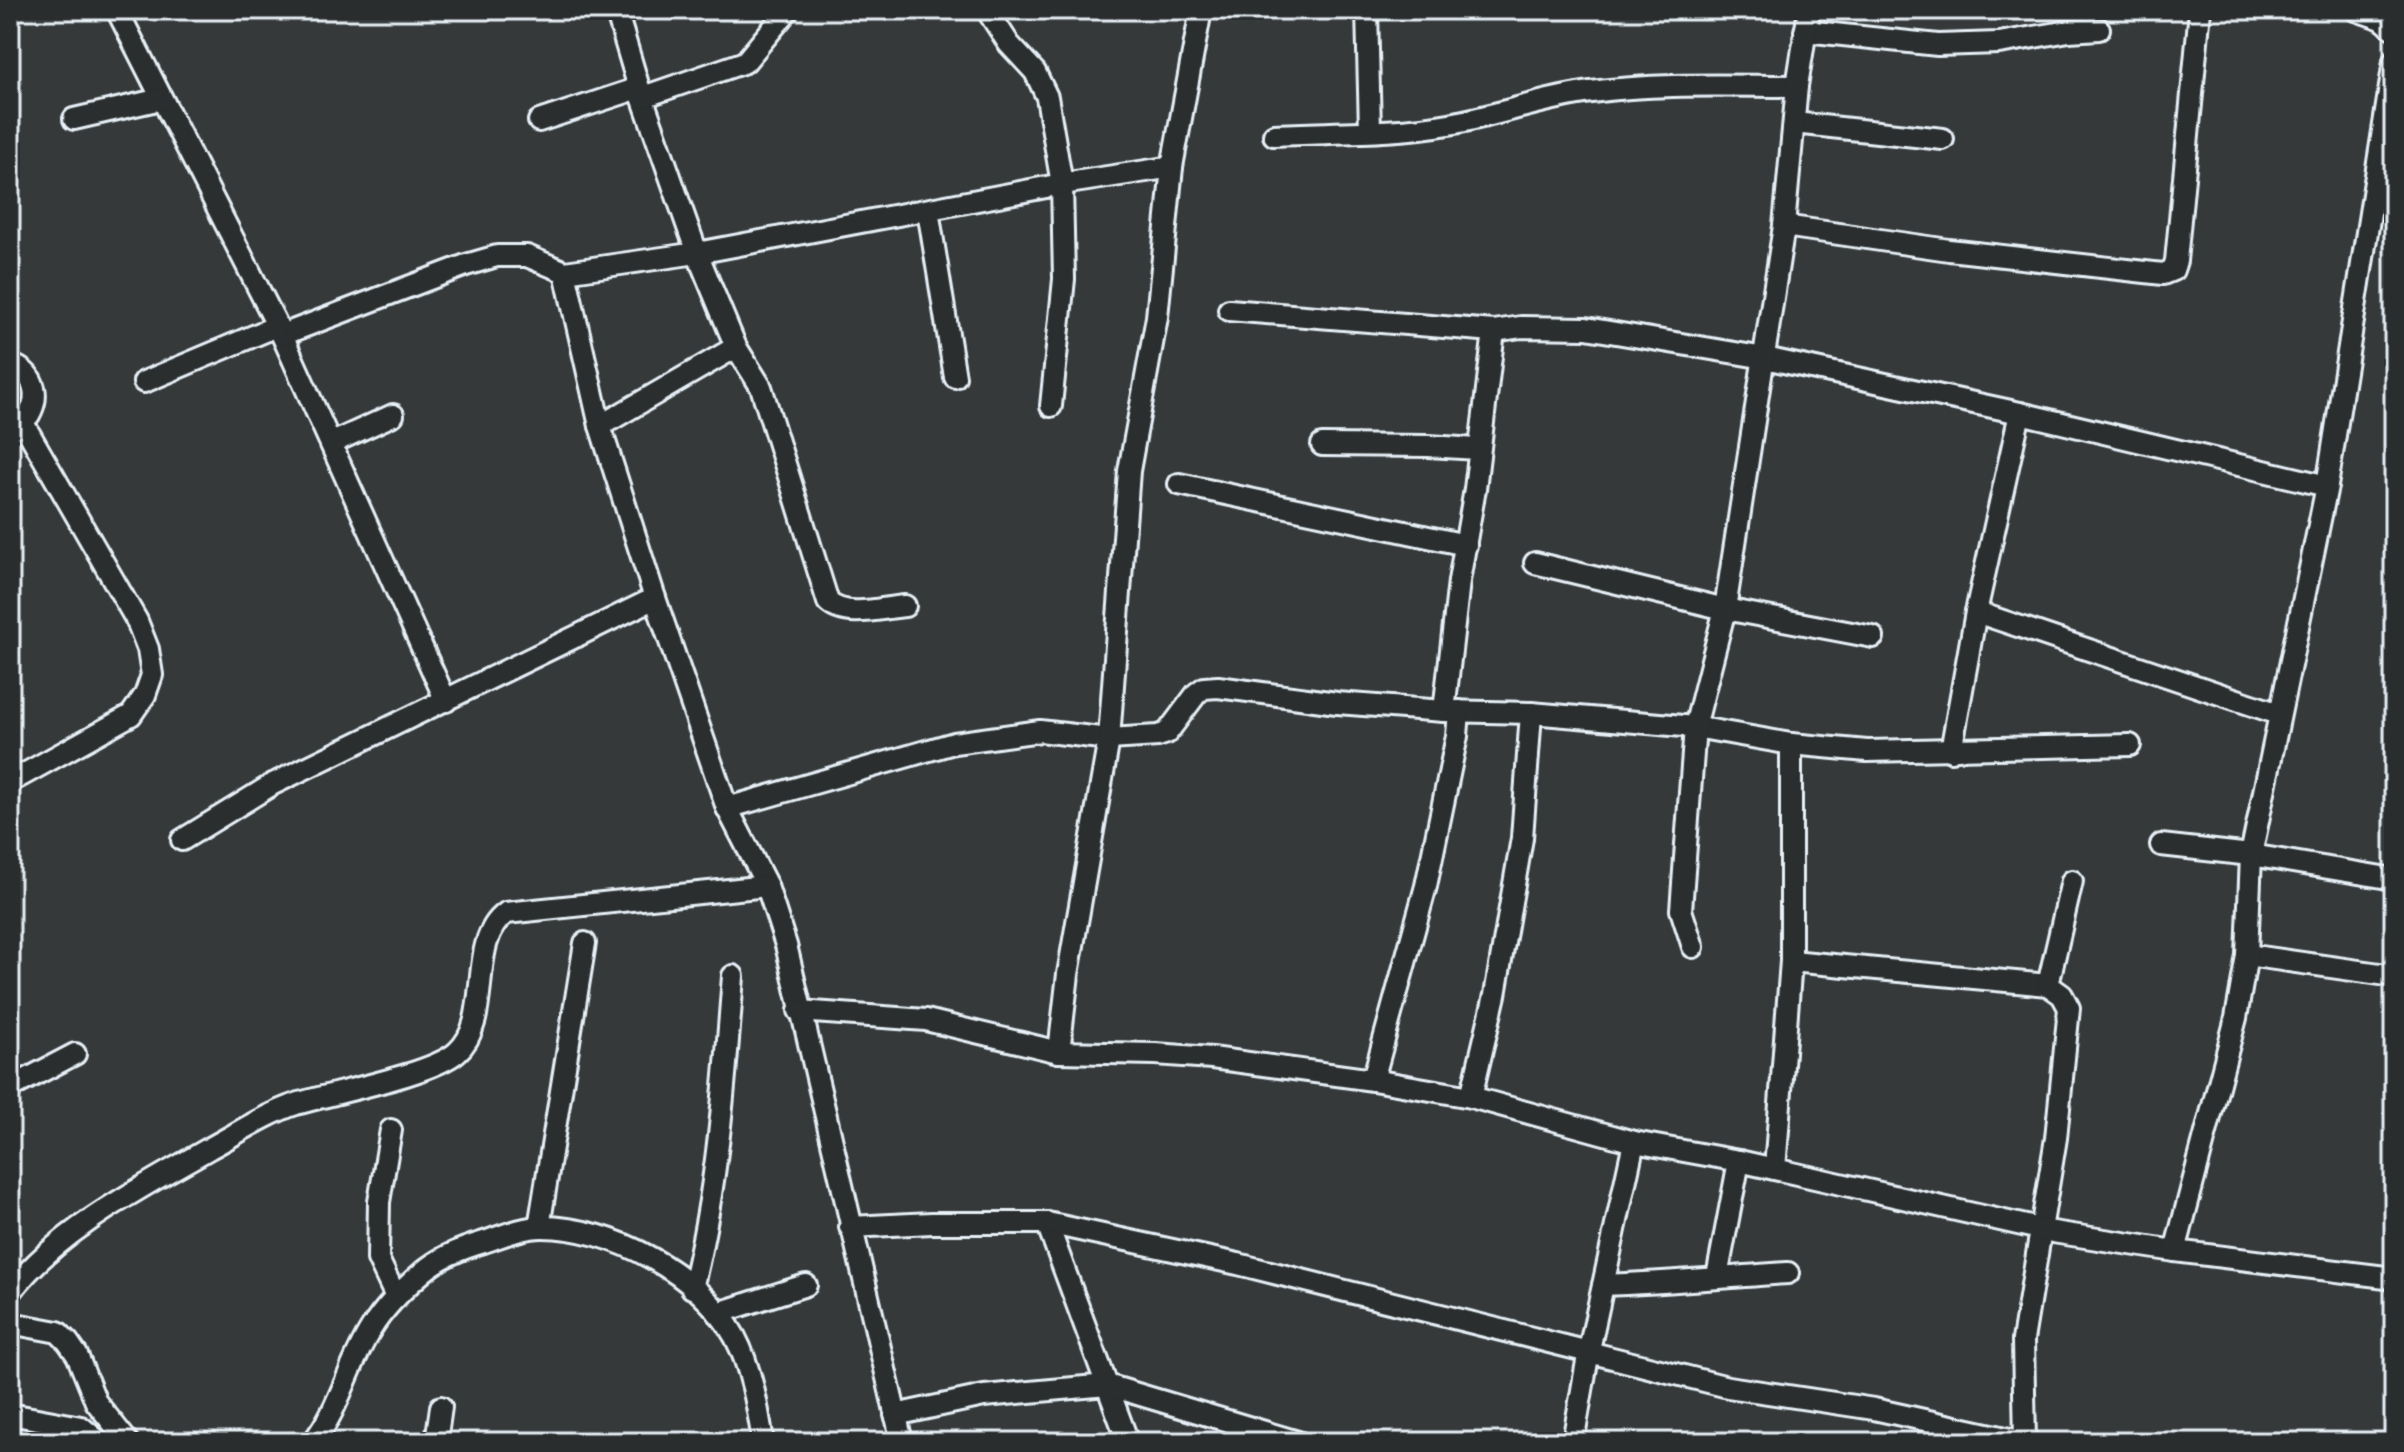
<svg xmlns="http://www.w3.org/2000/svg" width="2404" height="1452" font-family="'Gochi Hand',sans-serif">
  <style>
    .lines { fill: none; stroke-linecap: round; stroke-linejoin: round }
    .minor-casing { stroke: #e8f1f8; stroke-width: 26 }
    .minor { stroke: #2a2d2e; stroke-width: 20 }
  </style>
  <rect width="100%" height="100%" fill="#35393a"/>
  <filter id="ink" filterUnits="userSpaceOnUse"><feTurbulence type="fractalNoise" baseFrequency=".0125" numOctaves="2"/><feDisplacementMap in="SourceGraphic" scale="16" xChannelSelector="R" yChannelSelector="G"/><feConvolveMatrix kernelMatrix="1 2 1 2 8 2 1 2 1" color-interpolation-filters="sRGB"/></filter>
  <g filter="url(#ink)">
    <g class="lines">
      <g class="minor-casing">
        <g id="minor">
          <polyline points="117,10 282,335 446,701"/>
          <path d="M616,10l23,78 58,165 39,94 25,40 67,215c18,17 54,6 77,4"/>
          <polyline points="987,10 1009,44 1035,72 1047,97 1062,184 1064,279 1051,406"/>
          <polyline points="1367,10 1370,130"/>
          <polyline points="2356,10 2382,19 2394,29"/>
          <polyline points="1805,31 1938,45 1999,43 2069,31 2099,29"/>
          <polyline points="643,97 745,62 788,10"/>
          <polyline points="74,119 161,99"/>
          <polyline points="539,121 639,88"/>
          <polyline points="1794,123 1943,139"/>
          <path d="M1274,135c58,-3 118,-1 175,-11 48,-8 94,-26 142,-32 69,-9 138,-6 206,-6"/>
          <polyline points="928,210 955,377"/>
          <polyline points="1784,226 1949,250 2163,274 2173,270 2176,261 2200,10"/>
          <polyline points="565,272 600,426 655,598 727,808 767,886 786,945 902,1442"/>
          <polyline points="1229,310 1494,331 1521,327 1586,328 1765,358 2020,413 2327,486"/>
          <polyline points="282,335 466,265 497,256 527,256 565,272 697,253 1062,184 1172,167"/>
          <path d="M10,364c24,8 31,30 19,51l-19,11"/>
          <polyline points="144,382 277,326"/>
          <polyline points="600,426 736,347"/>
          <polyline points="332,443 393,415"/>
          <polyline points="1322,445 1428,446 1478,449"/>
          <polyline points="1179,484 1466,545"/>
          <polyline points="1535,563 1725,609 1873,637"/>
          <polyline points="1976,612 2279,714"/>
          <polyline points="1444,711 1459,581 1475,489 1494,331"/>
          <polyline points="1951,751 1976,612 2020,413"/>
          <polyline points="10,782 131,715 145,695 152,675 148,649 137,621 22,421"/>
          <polyline points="727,808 954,743 1040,731 1109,739 1158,736 1167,733 1197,693 1204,688 1218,687 1337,703 1444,711 1531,713 1695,727 1791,744 1867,751 2130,745"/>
          <polyline points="182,840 273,784 655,598"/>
          <polyline points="2161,845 2251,855 2394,879"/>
          <polyline points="1693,947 1681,910 1695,727 1725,609 1784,226 1797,86 1809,10"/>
          <polyline points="2247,955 2394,976"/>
          <polyline points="1791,961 2048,985 2062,995 2069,1008 2056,1138 2023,1340 2025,1442"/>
          <polyline points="2048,985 2072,881"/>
          <polyline points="799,1011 926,1020 1059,1052 1155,1054 1212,1058 1373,1080 1471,1097 1634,1142 1739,1161 2053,1232 2175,1251 2394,1278"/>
          <polyline points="1059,1052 1068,974 1109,739 1129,471 1157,317 1172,167 1201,10"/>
          <polyline points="1373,1080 1426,886 1457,736 1459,711"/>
          <polyline points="10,1088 75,1054"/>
          <polyline points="1471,1097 1495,995 1522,838 1531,713"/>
          <polyline points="391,1130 379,1202 378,1259 396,1297"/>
          <polyline points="1775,1169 1791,961 1791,744"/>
          <polyline points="1047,1223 1128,1442"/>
          <polyline points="539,1227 585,943"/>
          <polyline points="850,1227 932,1223 1047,1223 1238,1264 1728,1387 1874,1409 2024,1442"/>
          <polyline points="2175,1251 2236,1018 2247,955 2251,855 2327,486 2394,61"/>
          <polyline points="1717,1277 1739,1161"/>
          <path d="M1603,1285c62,-2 123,-8 185,-12"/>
          <path d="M692,1288c26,-102 33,-207 41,-312"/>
          <path d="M10,1293c46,-62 134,-107 200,-145 28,-15 56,-34 86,-44 37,-11 137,-30 161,-52 37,-32 9,-110 49,-139l261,-27"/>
          <polyline points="718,1313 806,1285"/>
          <polyline points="10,1323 58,1332 68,1342 77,1355 96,1402 128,1442"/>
          <polyline points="10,1414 81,1427 99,1442"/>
          <polyline points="895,1415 984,1396 1107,1385 1298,1442"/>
          <path d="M313,1442c27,-34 35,-77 58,-113 14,-23 33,-41 53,-58 16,-14 39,-23 60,-29 18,-6 39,-15 58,-15 71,0 158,47 193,110 16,30 23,71 28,105"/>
          <polyline points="436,1442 441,1407"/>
          <polyline points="1573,1442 1589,1350 1634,1142"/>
        </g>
      </g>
      <use href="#minor" class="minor"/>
    </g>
  </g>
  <rect width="2404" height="1452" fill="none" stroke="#2a2d2e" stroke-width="40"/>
  <rect x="20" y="20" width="2364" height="1412" fill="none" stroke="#e8f1f8" stroke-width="3" filter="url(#ink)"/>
</svg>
